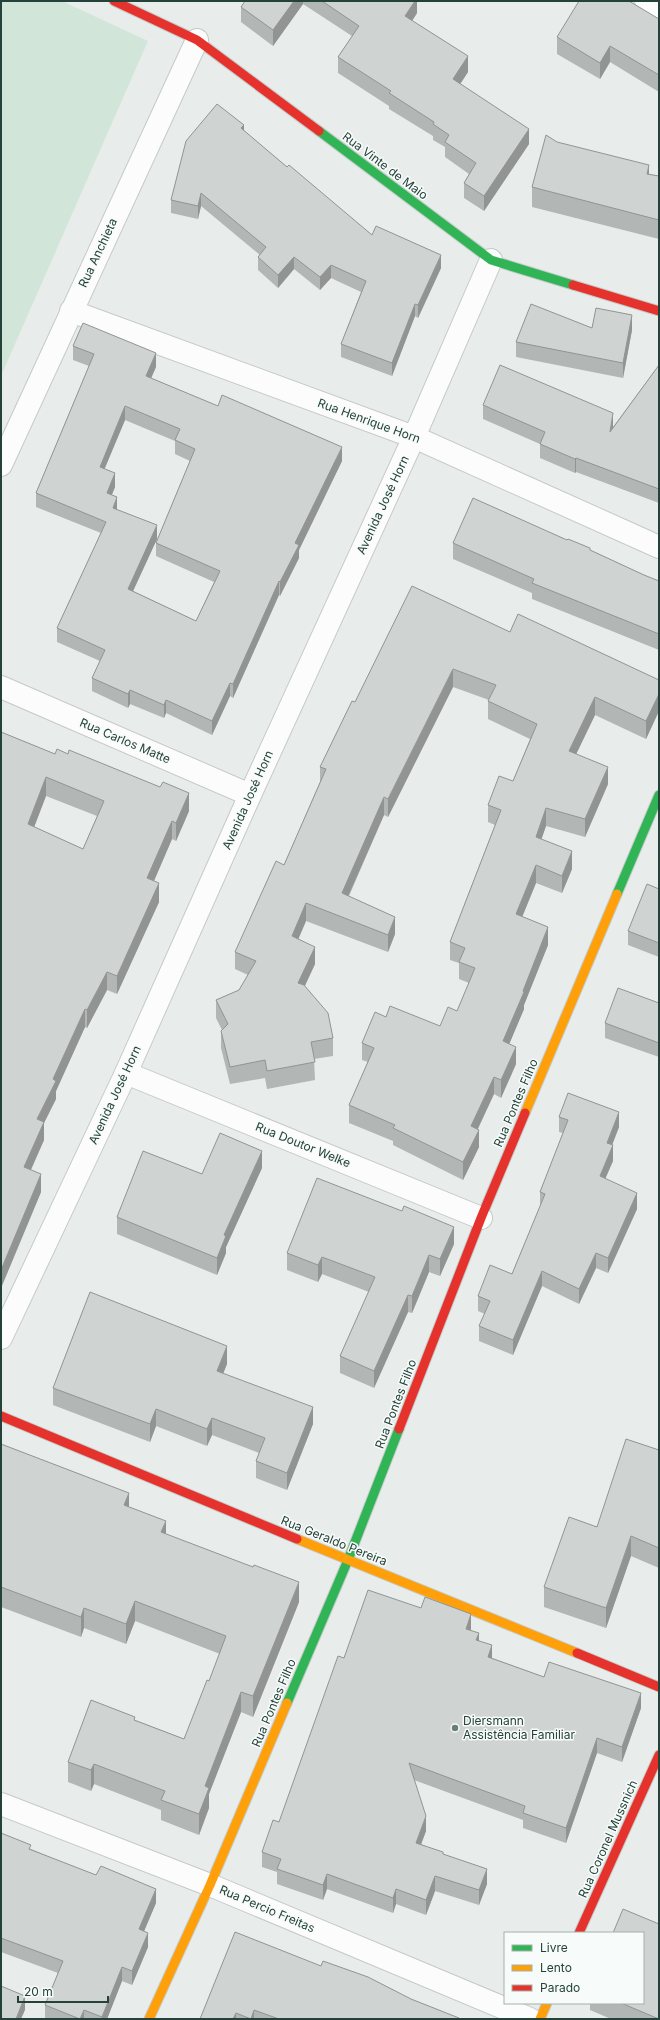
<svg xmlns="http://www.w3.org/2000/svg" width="660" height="2020" font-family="Inter,sans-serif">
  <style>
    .green { fill: #d1e6d8 }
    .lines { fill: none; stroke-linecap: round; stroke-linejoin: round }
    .street-casing { stroke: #c5cac8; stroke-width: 24 }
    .fast-casing { stroke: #c3cbc8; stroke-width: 11 }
    .slow-casing { stroke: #c3cbc8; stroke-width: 11 }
    .jam-casing { stroke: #c3cbc8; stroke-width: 11 }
    .street { stroke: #fcfcfc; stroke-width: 22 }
    .fast { stroke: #30b455; stroke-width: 9 }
    .slow { stroke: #ff9f0a; stroke-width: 9 }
    .jam { stroke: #e5322d; stroke-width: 9 }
    .wall { fill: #b2b6b5; fill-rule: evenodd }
    .shaded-wall { fill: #919493 }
    .building { fill: #cfd4d2; stroke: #919493; fill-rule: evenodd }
    .poi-dot { fill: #697e78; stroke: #f7fbf9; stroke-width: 1.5 }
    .labels { text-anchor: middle; stroke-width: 3; stroke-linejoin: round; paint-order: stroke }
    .street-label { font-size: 12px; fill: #24423a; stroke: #f7fbf9 }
    .poi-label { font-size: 12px; fill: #24423a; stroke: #f7fbf9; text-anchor: start }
  </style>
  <rect width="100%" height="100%" fill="#e8edeb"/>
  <polygon class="green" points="1,1 62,1 148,41 1,376"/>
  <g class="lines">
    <g class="street-casing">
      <g id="street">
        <polyline points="646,1 659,9"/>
        <polyline points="71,311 414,437 659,547"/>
        <polyline points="1,465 197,40"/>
        <polyline points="1,687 250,795"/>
        <polyline points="126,1073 481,1218"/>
        <polyline points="1,1338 126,1073 250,795 414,437 491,260"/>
        <polyline points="1,1804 210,1885 530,2019"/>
      </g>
    </g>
    <g class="fast-casing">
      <g id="fast">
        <polyline points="319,131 491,260 573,285"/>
        <polyline points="617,894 659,795"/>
        <polyline points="287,1703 348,1560 399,1429"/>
      </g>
    </g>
    <g class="slow-casing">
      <g id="slow">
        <polyline points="525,1113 617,894"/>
        <polyline points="297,1539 577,1653"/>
        <polyline points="149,2019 210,1885 287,1703"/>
        <polyline points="540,2019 547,2003"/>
      </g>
    </g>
    <g class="jam-casing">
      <g id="jam">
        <polyline points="114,1 197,40 319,131"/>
        <polyline points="573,285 659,311"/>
        <polyline points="1,1416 297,1539"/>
        <polyline points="399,1429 481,1218 525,1113"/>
        <polyline points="577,1653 659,1687"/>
        <polyline points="579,1933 659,1755"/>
      </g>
    </g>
    <use href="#street" class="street"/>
    <use href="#fast" class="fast"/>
    <use href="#slow" class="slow"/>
    <use href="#jam" class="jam"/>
  </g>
  <g class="wall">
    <polygon points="245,1 417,1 417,13 412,21 468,72 460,84 529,144 484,211 464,198 464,183 469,174 445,157 445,147 433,140 433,136 389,109 389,106 338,73 338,57 352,36 303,4 273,46 241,22 241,7"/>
    <polygon points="659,19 659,92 610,62 600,79 557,54 557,37"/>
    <polygon points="244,131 287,167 372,235 441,268 418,318 415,316 392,376 341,357 341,344 361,292 331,278 320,290 294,269 278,288 258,270 258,257 260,255 201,206 198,219 171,213 171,200"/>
    <polygon points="557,142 649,174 659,176 659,239 532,207 532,187"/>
    <polygon points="592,328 632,330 623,378 516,357 516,342"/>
    <path d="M73,346l83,21 -5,11 191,83 -43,89v8l-19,38 -1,-1 -46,103 -3,-2 -18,39 -46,-22 -2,5 -34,-14 -2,4 -36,-17v-13l8,-17 -43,-19v-14l44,-95 -65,-26v-14l53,-127 -16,-6zM125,420l50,21v13l15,7 -34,82v13l58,26 -18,39 -63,-30 24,-52 -40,-29 -5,-15 3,-8 -11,-18z"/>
    <polygon points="659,365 659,503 576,472 575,473 540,458 540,444 483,419 483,405 613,427"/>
    <polygon points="453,543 590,550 644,575 659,581 659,650 532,599 532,593 453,559"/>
    <polygon points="510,632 659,680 659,711 646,739 595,715 576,754 608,784 585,837 546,826 541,840 572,869 562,893 536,883 522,917 548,945 524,1005 524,1009 509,1044 516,1064 501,1098 494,1094 478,1129 479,1147 463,1180 393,1145 393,1141 349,1123 349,1105 368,1062 362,1060 362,1043 386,1017 440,1026 457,1011 469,983 459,979 459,963 450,960 450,942 495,825 488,822 488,805 513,781 530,739 488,719 488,701 489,700 453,687 388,817 384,815 349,896 395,934 388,952 306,921 298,939 315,964 305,986 333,1038 333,1056 314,1059 315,1080 267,1089 265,1078 230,1084 221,1048 221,1031 222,1030 216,1018 216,1000 239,990 248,975 235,969 235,952 284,865 320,782 320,767 355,702"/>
    <path d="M1,732l188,79 -13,30 -4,-2 -18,42 5,21 -42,92 -10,-4 -20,38 -2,-1 -29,64v8l-12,24v17l-13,30 10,22 -40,96zM46,796l51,20 -14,33 -49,-22z"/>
    <polygon points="659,889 659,957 628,945 628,931"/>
    <polygon points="659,1003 659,1057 605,1038 605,1023"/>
    <polygon points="559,1117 619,1127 612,1145 613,1161 605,1178 637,1209 608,1273 596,1268 579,1304 542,1286 513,1355 479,1341 479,1326 485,1314 478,1311 478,1296 512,1274 540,1207 540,1192 563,1133 559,1132"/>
    <polygon points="262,1168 226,1247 226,1253 217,1275 117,1234 117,1217"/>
    <polygon points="454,1244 440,1276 429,1272 412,1313 408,1312 374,1388 340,1373 340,1356 369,1292 322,1274 318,1282 287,1270 287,1253"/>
    <polygon points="227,1364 223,1373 313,1424 287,1490 256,1478 256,1461 259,1453 212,1435 207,1446 156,1426 150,1442 53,1405 53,1388"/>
    <polygon points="1,1444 129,1507 166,1534 299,1602 253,1717 241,1712 209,1794 209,1808 199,1835 161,1820 161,1810 94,1784 91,1791 68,1782 68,1762 135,1720 184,1739 209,1681 220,1654 135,1621 126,1644 84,1628 81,1637 1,1607"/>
    <polygon points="659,1450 659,1568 631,1556 606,1628 544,1607 544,1587 597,1527"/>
    <polygon points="471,1629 471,1630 479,1640 492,1658 544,1677 641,1708 622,1762 597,1753 566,1843 523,1828 523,1820 414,1780 426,1831 421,1844 443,1854 487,1884 479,1905 435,1891 426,1915 396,1904 393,1913 327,1889 323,1900 277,1884 277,1872 262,1867 262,1852 279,1822 344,1658"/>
    <polygon points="1,1833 31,1849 156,1903 144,1931 148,1947 132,1985 122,1981 107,2019 45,2019 45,2005 58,1973 1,1952"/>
    <polygon points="659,1924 659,2019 611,2019 590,2010 590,2003 643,2003"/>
    <polygon points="321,1966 411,1999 459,2019 200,2019"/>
  </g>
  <g class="shaded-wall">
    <polygon points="294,1 303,1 303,4 273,46 273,30"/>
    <polygon points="415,1 417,1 417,13 405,32 405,16"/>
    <polygon points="610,46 610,62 600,79 600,63"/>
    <polygon points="468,56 468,72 453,95 453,79"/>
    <polygon points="244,125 244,138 241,128"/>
    <polygon points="529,129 529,144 484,211 484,196"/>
    <polygon points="649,165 649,185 647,174"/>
    <polygon points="201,193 201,206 198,219 198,206"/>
    <polygon points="441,255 441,268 418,318 418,305"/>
    <polygon points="294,257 294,269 278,288 278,275"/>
    <polygon points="331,265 331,278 320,290 320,277"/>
    <polygon points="415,304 415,316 392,376 392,363"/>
    <polygon points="632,315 632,330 623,378 623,363"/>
    <polygon points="156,353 156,367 146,390 146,376"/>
    <polygon points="125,406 125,420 100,480 100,467"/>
    <polygon points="613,413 613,427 610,432"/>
    <polygon points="342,447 342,461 299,550 299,558 280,596 280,582 295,543"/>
    <polygon points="576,458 576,472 575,473 575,459"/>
    <polygon points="115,473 115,487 107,506 107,493"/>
    <polygon points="117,497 117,510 113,508"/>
    <polygon points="157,525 157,539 128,602 128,589"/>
    <polygon points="279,581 279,595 233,698 233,684"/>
    <polygon points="453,669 453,687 388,817 388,799"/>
    <polygon points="230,683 230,696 212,735 212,721"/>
    <polygon points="130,690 130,704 128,708 128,694"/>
    <polygon points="659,694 659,711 646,739 646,721"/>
    <polygon points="595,697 595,715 569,769 569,751"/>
    <polygon points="166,700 166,713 164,718 164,705"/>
    <polygon points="608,767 608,784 585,837 585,819"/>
    <polygon points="46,777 46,796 28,843 28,824"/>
    <polygon points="189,793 189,811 176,841 176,823"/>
    <polygon points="384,797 384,815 342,910 342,893"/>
    <polygon points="546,808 546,826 536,855 536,837"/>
    <polygon points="172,821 172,839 147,897 147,878"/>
    <polygon points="572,851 572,869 562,893 562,876"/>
    <polygon points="536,865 536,883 516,932 516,914"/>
    <polygon points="159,883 159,902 117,994 117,976"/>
    <polygon points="306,903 306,921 292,954 292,936"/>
    <polygon points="395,917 395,934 388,952 388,935"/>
    <polygon points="548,927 548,945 524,1005 524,1009 503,1059 503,1041"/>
    <polygon points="315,947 315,964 298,1000 298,983"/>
    <polygon points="107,972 107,990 87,1028 87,1010"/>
    <polygon points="85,1009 85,1027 56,1091 56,1099 44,1123 44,1140 24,1185 24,1167 37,1119 53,1079"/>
    <polygon points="516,1047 516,1064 501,1098 501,1080"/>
    <polygon points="494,1077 494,1094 471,1143 471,1126"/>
    <polygon points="619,1112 619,1127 607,1158 607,1143"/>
    <polygon points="479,1130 479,1147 463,1180 463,1162"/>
    <polygon points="613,1145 613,1161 600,1191 600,1176"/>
    <polygon points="262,1151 262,1168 226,1247 226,1253 217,1275 217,1258 224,1235"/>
    <polygon points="41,1174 41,1192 1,1288 1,1270"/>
    <polygon points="637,1193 637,1209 608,1273 608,1258"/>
    <polygon points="454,1227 454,1244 440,1276 440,1259"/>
    <polygon points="596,1253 596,1268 579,1304 579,1289"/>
    <polygon points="429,1255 429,1272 412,1313 412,1296"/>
    <polygon points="322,1257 322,1274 318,1282 318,1265"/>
    <polygon points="542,1271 542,1286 513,1355 513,1340"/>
    <polygon points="408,1295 408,1312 374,1388 374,1371"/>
    <polygon points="227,1346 227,1364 217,1389 217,1371"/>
    <polygon points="313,1407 313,1424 287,1490 287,1473"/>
    <polygon points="156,1409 156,1426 150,1442 150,1424"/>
    <polygon points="212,1418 212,1435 207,1446 207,1429"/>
    <polygon points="129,1493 129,1514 124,1505"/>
    <polygon points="166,1521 166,1541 161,1532"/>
    <polygon points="631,1536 631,1556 606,1628 606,1608"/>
    <polygon points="299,1582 299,1602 253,1717 253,1696"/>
    <polygon points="135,1601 135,1621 126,1644 126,1624"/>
    <polygon points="84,1608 84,1628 81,1637 81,1617"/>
    <polygon points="471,1614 471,1629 466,1644 466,1629"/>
    <polygon points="479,1633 479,1649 476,1640"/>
    <polygon points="492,1645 492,1661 488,1657"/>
    <polygon points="241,1692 241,1712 209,1794 209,1808 199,1835 199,1814 205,1786"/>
    <polygon points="641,1693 641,1708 622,1762 622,1747"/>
    <polygon points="597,1738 597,1753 566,1843 566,1828"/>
    <polygon points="94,1764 94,1784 91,1791 91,1770"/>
    <polygon points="426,1816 426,1831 416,1858 416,1843"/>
    <polygon points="487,1869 487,1884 479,1905 479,1890"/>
    <polygon points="327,1874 327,1889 323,1900 323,1885"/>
    <polygon points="435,1876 435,1891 426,1915 426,1900"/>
    <polygon points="156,1889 156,1903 139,1943 139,1929"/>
    <polygon points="396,1889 396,1904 393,1913 393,1898"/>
    <polygon points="148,1933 148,1947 132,1985 132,1971"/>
    <polygon points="122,1967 122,1981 107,2019 102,2019 102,2017"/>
    <polygon points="25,1996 25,2010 21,2019 16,2019"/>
    <polygon points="84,2010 84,2019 80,2019"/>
    <polygon points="254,2010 254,2019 251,2019"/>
    <polygon points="236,2013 236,2019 233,2019"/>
  </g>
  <g class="building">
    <polygon points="245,1 294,1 273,30 241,7"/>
    <polygon points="322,1 415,1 405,16 468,56 453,79 529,129 484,196 464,183 476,163 445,142 449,135 433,124 434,122 389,93 391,91 338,57 359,26"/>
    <polygon points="579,1 629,1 659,19 659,75 610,46 600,63 557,37"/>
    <polygon points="217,104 244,125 241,128 287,167 289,165 372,235 376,226 441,255 418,305 415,304 392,363 341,344 366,281 331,265 320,277 294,257 278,275 258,257 266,247 201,193 198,206 171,200 186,141"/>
    <polygon points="546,135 557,142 649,165 647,174 659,176 659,220 532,187"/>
    <polygon points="531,304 592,328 596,308 632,315 623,363 516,342"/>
    <path d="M83,323l73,30 -10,23 72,30 4,-11 120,52 -47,96 4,2 -19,37 -1,-1 -46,103 -3,-1 -18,38 -46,-21 -2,5 -34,-15 -2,4 -36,-16 13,-28 -48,-22 49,-106 -70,-29 58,-139 -21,-8zM125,406l55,23 -5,11 20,9 -39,94 64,28 -24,50 -68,-32 29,-64 -44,-17 4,-11 -10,-4 8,-20 -15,-6z"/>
    <polygon points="500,365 613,413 610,432 659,365 659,489 576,458 575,459 540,444 545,432 483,405"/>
    <polygon points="473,498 567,540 568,539 590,548 590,550 644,575 659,581 659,634 532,583 534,579 453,543"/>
    <polygon points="412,586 510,632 518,614 659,680 659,694 646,721 595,697 569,751 608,767 585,819 546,808 536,837 572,851 562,876 536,865 516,914 548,927 523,991 524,992 503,1041 516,1047 501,1080 494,1077 471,1126 479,1130 463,1162 393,1128 395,1125 349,1105 374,1048 362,1043 375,1012 386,1017 390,1006 440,1026 448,1007 457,1011 475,968 459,962 465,948 450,942 501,810 488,805 499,776 513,781 537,724 488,701 496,685 453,669 388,799 384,797 342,893 395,917 388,935 306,903 292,936 315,947 298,983 304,985 328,1013 333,1038 311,1042 315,1062 267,1071 265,1060 230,1067 221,1031 228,1024 216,1000 239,990 256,961 235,952 276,861 284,865 326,769 320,767 352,701 355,702"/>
    <path d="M1,732l54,22 2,-5 11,5 1,-4 91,37 3,-5 26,11 -13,30 -4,-2 -25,57 12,5 -42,93 -10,-4 -20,38 -2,-1 -32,70 3,2 -19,38 7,3 -20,45 17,7 -40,96zM46,777l58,24 -21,48 -55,-25z"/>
    <polygon points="647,884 659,889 659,943 628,931"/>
    <polygon points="618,988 659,1003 659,1043 605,1023"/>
    <polygon points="568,1093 619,1112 607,1143 613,1145 600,1176 637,1193 608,1258 596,1253 579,1289 542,1271 513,1340 479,1326 490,1301 478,1296 490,1265 512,1274 545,1194 540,1192 568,1120 559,1117"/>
    <polygon points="220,1133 262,1151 224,1235 226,1236 217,1258 117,1217 143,1151 202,1174"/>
    <polygon points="317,1178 402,1211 404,1206 454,1227 440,1259 429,1255 412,1296 408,1295 374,1371 340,1356 375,1277 322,1257 318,1265 287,1253"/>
    <polygon points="90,1292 227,1346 217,1371 313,1407 287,1473 256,1461 265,1438 212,1418 207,1429 156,1409 150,1424 53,1388"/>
    <polygon points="626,1439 659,1450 659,1548 631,1536 606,1608 544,1587 569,1517 597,1527"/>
    <polygon points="1,1444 129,1493 124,1505 166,1521 161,1532 253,1567 254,1565 299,1582 253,1696 241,1692 205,1786 209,1788 199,1814 161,1800 165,1791 94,1764 91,1770 68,1762 91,1700 135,1717 134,1720 184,1739 207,1680 209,1681 226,1636 135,1601 126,1624 84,1608 81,1617 1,1587"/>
    <polygon points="368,1590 421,1608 425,1597 471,1614 466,1629 479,1633 476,1640 492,1645 488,1657 544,1677 549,1662 641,1693 622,1747 597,1738 566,1828 523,1813 525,1806 409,1763 426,1816 416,1843 443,1852 443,1854 487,1869 479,1890 435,1876 426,1900 396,1889 393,1898 327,1874 323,1885 277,1869 281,1859 262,1852 273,1820 279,1822 338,1656 344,1658"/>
    <polygon points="1,1833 31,1845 29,1849 96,1875 101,1866 156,1889 139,1929 148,1933 132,1971 122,1967 102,2017 84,2010 80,2019 45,2005 63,1961 1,1938"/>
    <polygon points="623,1909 659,1924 659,2019 621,2003 643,2003 643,1933 613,1933"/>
    <polygon points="235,1932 321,1966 323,1961 368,1977 411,1999 459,2018 459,2019 279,2019 254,2010 251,2019 236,2013 233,2019 200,2019"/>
    <polygon points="1,1986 25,1996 16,2019 1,2019"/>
  </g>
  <circle class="poi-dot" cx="455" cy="1728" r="4"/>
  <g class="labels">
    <g class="street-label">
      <text transform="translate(385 166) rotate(37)" y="4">Rua Vinte de Maio</text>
      <text transform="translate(98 253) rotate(-65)" y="4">Rua Anchieta</text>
      <text transform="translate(369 421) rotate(20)" y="4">Rua Henrique Horn</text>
      <text transform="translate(383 505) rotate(-65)" y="4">Avenida José Horn</text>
      <text transform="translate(125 741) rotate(23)" y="4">Rua Carlos Matte</text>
      <text transform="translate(248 800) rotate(-66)" y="4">Avenida José Horn</text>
      <text transform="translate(115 1095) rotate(-65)" y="4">Avenida José Horn</text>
      <text transform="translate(516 1103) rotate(-67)" y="4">Rua Pontes Filho</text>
      <text transform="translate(303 1145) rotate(22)" y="4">Rua Doutor Welke</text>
      <text transform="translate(396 1404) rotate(-69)" y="4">Rua Pontes Filho</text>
      <text transform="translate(334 1541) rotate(22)" y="4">Rua Geraldo Pereira</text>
      <text transform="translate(274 1703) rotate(-67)" y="4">Rua Pontes Filho</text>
      <text transform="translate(608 1839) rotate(-66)" y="4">Rua Coronel Mussnich</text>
      <text transform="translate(267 1909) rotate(23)" y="4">Rua Percio Freitas</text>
    </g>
    <g class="poi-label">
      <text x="463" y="1725">Diersmann<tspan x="463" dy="14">Assistência Familiar</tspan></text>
    </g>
  </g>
  <rect width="660" height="2020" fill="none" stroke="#24423a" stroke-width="4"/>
  <rect x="504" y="1932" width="140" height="72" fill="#f7fbf9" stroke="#a3b1ad"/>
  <rect x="512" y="1945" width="20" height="6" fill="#30b455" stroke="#a3b1ad"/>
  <text x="540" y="1952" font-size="12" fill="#24423a">Livre</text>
  <rect x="512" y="1965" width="20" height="6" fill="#ff9f0a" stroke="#a3b1ad"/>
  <text x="540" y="1972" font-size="12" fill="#24423a">Lento</text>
  <rect x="512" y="1985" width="20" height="6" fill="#e5322d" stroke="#a3b1ad"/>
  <text x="540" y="1992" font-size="12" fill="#24423a">Parado</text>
  <path d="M18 1996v6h90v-6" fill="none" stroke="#24423a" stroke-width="2"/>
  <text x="24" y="1996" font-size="12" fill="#24423a" stroke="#f7fbf9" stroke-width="3" paint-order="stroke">20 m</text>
</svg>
